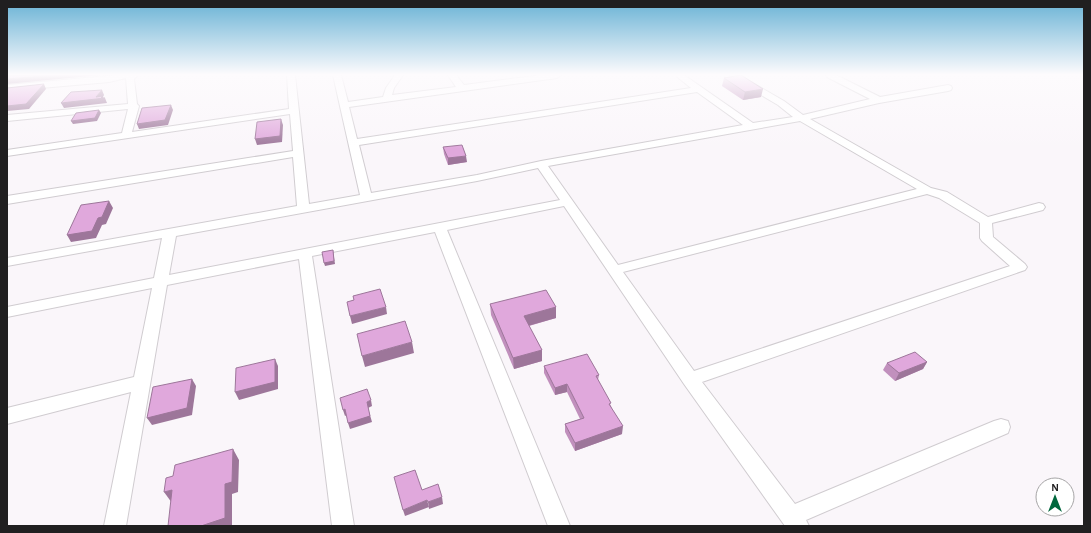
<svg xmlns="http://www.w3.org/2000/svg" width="1091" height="533" font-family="'Alegreya Sans',sans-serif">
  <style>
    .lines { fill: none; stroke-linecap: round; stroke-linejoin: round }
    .street-casing { stroke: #d0ccd0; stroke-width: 2 }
    .street { fill: #fff; fill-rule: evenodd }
    .wall { fill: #c190bd }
    .shaded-wall { fill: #9d769a }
    .building { fill: #e0a8dc; stroke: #9d769a }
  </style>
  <rect width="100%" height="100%" fill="#faf6fa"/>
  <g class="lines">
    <g class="street-casing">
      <path id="street" d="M119,75h19l-4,4 3,25 2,2 -7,26 157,-23 -2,-34h8l14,129 51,-9 -27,-120h8l7,27 35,-5 3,-9 9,-13h8l-9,13 -2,7 64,-8 -8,-12h8l8,10 78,-10h19l-4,3 -208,29 8,32 334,-51 -16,-13h9l69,48 40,-6 -15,-12 -47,-28 -1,-2h9l45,26 19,14 67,-16 -43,-22 -1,-2h10l44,22 68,-12 3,1 1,2 -1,2 -3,1 -69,12 -69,16 121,69 16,4 41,25 51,-14 4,1 2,3 -2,3 -51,13 1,14 32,27 2,3 -2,3 -323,112 93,122 199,-83 7,-2 7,2 2,6 -2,6 -202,87 3,6h-24l-101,-142 -120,-178 -117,24 123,296h-22l-113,-294 -123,24 42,270h-22l-33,-267 -132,26 -41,241h-22l27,-134 -124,32v-16l127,-31 18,-89 -145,29v-10l147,-29 8,-40 -155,28v-8l290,-52 -4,-49 -286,47v-8l286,-45 -3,-37 -283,42v-6l115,-17 6,-24 -121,12v-6l121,-11 -2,-26 -17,4 -102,9v-6zM697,92l46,33 -202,36 -64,14 -106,18 -12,-48zM800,121l117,68 -299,76 -70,-99zM538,168l22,32 -391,75 7,-39 301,-55zM927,194l12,4 41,25v15l2,3 28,25 -316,105 -71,-99z"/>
    </g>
    <use href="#street" class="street"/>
  </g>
  <g class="wall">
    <polygon points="724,78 761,97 743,100 722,86"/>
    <polygon points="443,147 467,162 448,165 444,154"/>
    <polygon points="490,304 556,307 556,318 529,326 542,350 542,361 514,369 491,315"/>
    <polygon points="927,362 923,369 895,381 883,370 887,363"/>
    <polygon points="544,366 599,375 598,380 611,406 622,434 575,451 565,432 565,424 580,419 567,392 555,395 544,373"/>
  </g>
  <g class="shaded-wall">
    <polygon points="55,75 101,75 7,84 7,79"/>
    <polygon points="44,84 46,89 29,109 7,111 7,106"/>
    <polygon points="763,89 761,97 743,100 745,92"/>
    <polygon points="102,90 104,95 103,97 104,98 105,98 107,103 64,108 61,103 96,97"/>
    <polygon points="171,105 173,110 168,125 139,129 137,124"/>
    <polygon points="99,110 101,113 97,121 73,124 71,121"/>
    <polygon points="281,119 283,125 282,142 257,145 255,139"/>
    <polygon points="466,156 467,162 448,165 448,158"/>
    <polygon points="109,201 113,208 106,224 102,225 96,238 71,242 67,235 98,218"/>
    <polygon points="333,250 335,264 325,266 324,263"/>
    <polygon points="386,307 387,314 352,324 350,316"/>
    <polygon points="556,307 556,318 524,327 524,316"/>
    <polygon points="412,342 414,353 365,367 362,356"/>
    <polygon points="542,350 542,361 514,369 513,358"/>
    <polygon points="275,359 278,366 278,389 239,400 235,392"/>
    <polygon points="927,362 923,369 895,381 899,373"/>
    <polygon points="192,379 196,386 192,415 152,425 147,418"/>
    <polygon points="567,384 567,392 555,395 555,388"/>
    <polygon points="371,400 372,406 368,408 372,422 350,429 348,423 367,402"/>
    <polygon points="345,409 347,415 345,416 343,410"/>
    <polygon points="623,426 622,434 575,451 575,443"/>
    <polygon points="233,449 239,460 238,492 232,494 232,526 201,526 225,484"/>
    <polygon points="172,490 172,503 164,492"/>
    <polygon points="442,497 443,504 429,509 428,502"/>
    <polygon points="427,500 429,507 405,516 403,510"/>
  </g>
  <g class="building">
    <polygon points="7,75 55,75 7,79"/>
    <polygon points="741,75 763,89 745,92 724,78"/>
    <polygon points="44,84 26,104 7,106 7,88"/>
    <polygon points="102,90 96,97 102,96 101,99 105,98 61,103 71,92"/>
    <polygon points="171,105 165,120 137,124 142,108"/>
    <polygon points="99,110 95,118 71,121 76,113"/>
    <polygon points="281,119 280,136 255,139 257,122"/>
    <polygon points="462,145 466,156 448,158 443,147"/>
    <polygon points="109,201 102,217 98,218 92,231 67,235 81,205"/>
    <polygon points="333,250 334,261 324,263 322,252"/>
    <polygon points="380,289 386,307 350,316 347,302 354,300 353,296"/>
    <polygon points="546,290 556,307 524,316 542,350 513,358 490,304"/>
    <polygon points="405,321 412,342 362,356 357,334"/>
    <polygon points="915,352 927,362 899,373 887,363"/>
    <polygon points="587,354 599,375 596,376 611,403 609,404 623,426 575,443 565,424 584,418 567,384 555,388 544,366"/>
    <polygon points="275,359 275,382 235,392 236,368"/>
    <polygon points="192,379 187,408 147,418 153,387"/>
    <polygon points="367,389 371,400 367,402 370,416 348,423 345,409 343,410 340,398"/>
    <polygon points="233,449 232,482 225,484 225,518 201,526 168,526 172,490 164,492 166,478 173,476 175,465"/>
    <polygon points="415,470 422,490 438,484 442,497 428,502 427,500 403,510 394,477"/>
  </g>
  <linearGradient id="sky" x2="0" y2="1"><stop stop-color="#68b2d5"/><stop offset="0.5" stop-color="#fdfbfd"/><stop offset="1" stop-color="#fdfbfd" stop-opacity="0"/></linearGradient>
  <rect width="1091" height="149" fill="url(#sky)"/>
  <rect width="1091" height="533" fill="none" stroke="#201f20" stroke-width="16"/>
  <g transform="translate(1055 497)"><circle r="19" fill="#ffffff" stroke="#a6a5a6"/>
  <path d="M0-3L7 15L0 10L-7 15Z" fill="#00673d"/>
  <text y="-6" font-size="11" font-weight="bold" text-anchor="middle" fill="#201f20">N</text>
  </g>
</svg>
